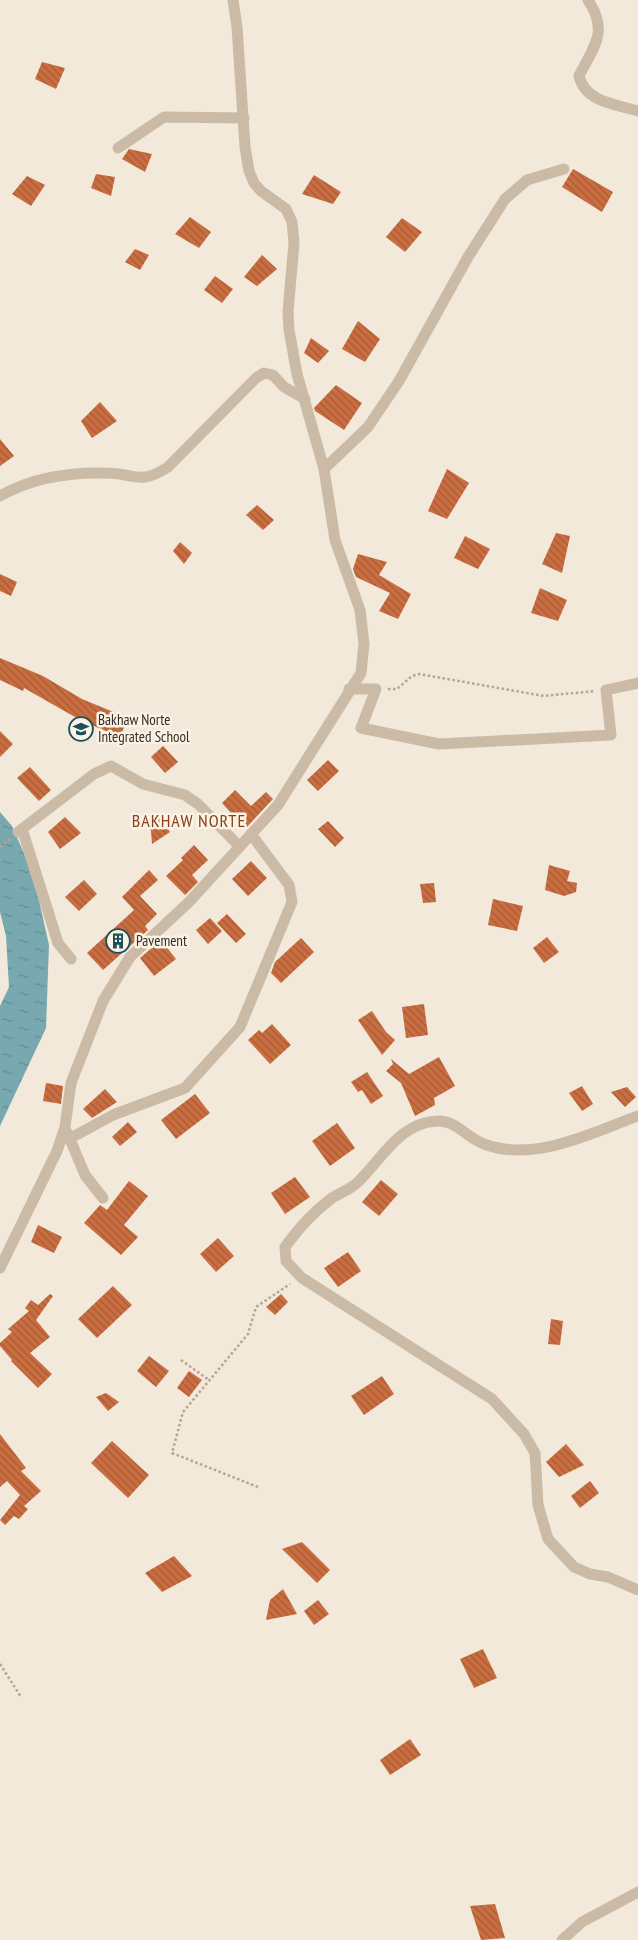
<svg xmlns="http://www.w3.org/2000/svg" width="638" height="1940" font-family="'PT Sans Narrow',sans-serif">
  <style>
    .water { fill: url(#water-ripples) }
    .building { fill: url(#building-back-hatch) }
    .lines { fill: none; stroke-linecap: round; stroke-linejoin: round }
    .path { stroke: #b7a490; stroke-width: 2.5; stroke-dasharray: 2.5 2.5; stroke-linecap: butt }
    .minor { stroke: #cbbaa6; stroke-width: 11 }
    .labels { text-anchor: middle; stroke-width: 5; stroke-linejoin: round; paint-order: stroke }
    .poi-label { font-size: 15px; fill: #362d27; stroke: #faf3e6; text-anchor: start }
    .quarter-label { font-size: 18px; letter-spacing: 1px; fill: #88411d; stroke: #faf3e6 }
  </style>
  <defs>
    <pattern id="water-ripples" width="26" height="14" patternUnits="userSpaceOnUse" patternTransform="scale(1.25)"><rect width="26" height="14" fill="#78a9b0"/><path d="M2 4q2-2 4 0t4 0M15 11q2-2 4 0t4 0" fill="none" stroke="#638a8f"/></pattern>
    <pattern id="building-back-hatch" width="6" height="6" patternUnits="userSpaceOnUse" patternTransform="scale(1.25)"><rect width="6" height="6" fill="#ca6e41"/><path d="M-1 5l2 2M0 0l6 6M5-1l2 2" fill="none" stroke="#a55b36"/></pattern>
  </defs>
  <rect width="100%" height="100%" fill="#f2e9da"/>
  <polygon class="water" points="0,812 12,826 33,874 49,945 46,1028 0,1126 0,1006 9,987 6,936 0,912"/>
  <g class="building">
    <polygon points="42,62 65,68 56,89 35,79"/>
    <polygon points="129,149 152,154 145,172 122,159"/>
    <polygon points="573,169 613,192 602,212 562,187"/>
    <polygon points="96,174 115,177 111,196 91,188"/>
    <polygon points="314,175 341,192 333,204 302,194"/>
    <polygon points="27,176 45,185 31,206 12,194"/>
    <polygon points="190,217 211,232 199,248 175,234"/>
    <polygon points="402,218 422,232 405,252 386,237"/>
    <polygon points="135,249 149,255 140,270 125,262"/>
    <polygon points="262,255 277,269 257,286 244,277"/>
    <polygon points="215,276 233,289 222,303 204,290"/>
    <polygon points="358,321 380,339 365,362 342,349"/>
    <polygon points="311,338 329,351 318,363 304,353"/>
    <polygon points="336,385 362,403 344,430 315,411 314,408"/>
    <polygon points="100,402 117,421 92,438 81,421"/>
    <polygon points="0,439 14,456 0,466"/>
    <polygon points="447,469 469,483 447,519 428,511"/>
    <polygon points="257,505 274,520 263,530 246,515"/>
    <polygon points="556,533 570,536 562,573 542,564"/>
    <polygon points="465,536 490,549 478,569 454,558"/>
    <polygon points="180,542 192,553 184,564 173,551"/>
    <polygon points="358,554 387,562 379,575 411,594 398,619 379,611 390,593 356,577 353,569"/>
    <polygon points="0,574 17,582 11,596 0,591"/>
    <polygon points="540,588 567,600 558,621 531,613"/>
    <polygon points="0,658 43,676 82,699 128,718 120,737 82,721 24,688 23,691 0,680"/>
    <polygon points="0,731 13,744 0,757"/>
    <polygon points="163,746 178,762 165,773 151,757"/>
    <polygon points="328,760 339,771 318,791 307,780"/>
    <polygon points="30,767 51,790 39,801 17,778"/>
    <polygon points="235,790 251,806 266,792 273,799 245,829 222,803"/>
    <polygon points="157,813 170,832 152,844 151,831 145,822"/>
    <polygon points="65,817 81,833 60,849 48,832"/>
    <polygon points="328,821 344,838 335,847 318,829"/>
    <polygon points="194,845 208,860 192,875 198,882 185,895 166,876 183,860 181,858"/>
    <polygon points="251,861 267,878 248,896 232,879"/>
    <polygon points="549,865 570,871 567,881 577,883 576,892 564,896 545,890"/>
    <polygon points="149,870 158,880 140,896 157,914 145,926 148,930 103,970 87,953 134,910 122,897"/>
    <polygon points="84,880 97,894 79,911 65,897"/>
    <polygon points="434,883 436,902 423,903 420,884"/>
    <polygon points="493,899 523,906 517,931 488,925"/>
    <polygon points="227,914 246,934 236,943 217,923"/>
    <polygon points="210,918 222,931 208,944 196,930"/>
    <polygon points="547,937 559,952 544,963 533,948"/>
    <polygon points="301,938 314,952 281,983 271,973 275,962"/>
    <polygon points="161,940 176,959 154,976 140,958"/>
    <polygon points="424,1004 428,1035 406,1038 402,1007"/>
    <polygon points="372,1011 386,1032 395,1040 382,1055 358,1020"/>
    <polygon points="272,1024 291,1045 270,1064 248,1040 259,1030 262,1033"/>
    <polygon points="439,1057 455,1086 434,1098 435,1105 415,1116 401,1083 386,1071 393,1064 391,1059 409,1074"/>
    <polygon points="367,1072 383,1096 371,1104 362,1090 358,1092 351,1082"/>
    <polygon points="46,1083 63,1086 61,1104 43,1101"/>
    <polygon points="582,1086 593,1104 582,1111 569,1093"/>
    <polygon points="627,1087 636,1097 625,1107 611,1092"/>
    <polygon points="105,1089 117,1102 92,1118 83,1109"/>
    <polygon points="195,1094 210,1113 176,1139 161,1120"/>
    <polygon points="128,1122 137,1132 120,1146 112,1137"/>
    <polygon points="337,1123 355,1148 330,1166 312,1141"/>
    <polygon points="295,1177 310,1197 285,1214 271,1193"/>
    <polygon points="381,1180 398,1194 379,1216 362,1202"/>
    <polygon points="129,1181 148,1196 124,1225 138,1237 121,1255 84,1223 100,1205 107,1210"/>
    <polygon points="38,1225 62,1237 54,1253 31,1242"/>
    <polygon points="218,1238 234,1256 216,1272 200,1254"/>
    <polygon points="348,1252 361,1271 338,1287 324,1268"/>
    <polygon points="113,1286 132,1305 97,1338 78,1319"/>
    <polygon points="50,1294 53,1296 36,1320 50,1337 30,1353 52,1374 38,1388 11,1361 12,1360 0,1346 0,1343 12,1332 8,1329 29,1311 25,1308 31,1300 38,1305"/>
    <polygon points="281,1294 288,1302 275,1315 266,1307"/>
    <polygon points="551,1319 563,1321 560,1345 548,1344"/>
    <polygon points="149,1356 169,1371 156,1387 137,1371"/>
    <polygon points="189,1371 202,1380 189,1397 177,1388"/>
    <polygon points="382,1376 394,1394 364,1415 351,1396"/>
    <polygon points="106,1393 119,1402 108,1411 96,1397"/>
    <polygon points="0,1434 26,1468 21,1471 41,1491 24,1506 28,1509 19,1519 14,1516 5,1525 0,1520 20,1495 7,1481 0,1487"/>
    <polygon points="112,1441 149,1475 128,1498 91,1463"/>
    <polygon points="566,1444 584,1465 559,1477 546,1462"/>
    <polygon points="590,1481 599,1493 580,1508 571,1496"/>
    <polygon points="302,1542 330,1570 317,1583 282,1549"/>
    <polygon points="174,1556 192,1576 162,1592 145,1573"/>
    <polygon points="283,1589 297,1614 266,1620 270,1600"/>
    <polygon points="318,1600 329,1614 314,1625 304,1611"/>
    <polygon points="483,1649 497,1678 474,1688 460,1659"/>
    <polygon points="410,1739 421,1755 390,1775 380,1760"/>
    <polygon points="495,1904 505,1938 481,1940 470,1906"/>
  </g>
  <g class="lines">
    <g class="path">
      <polyline points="388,689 397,689 412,676 419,674 544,696 595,691"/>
      <polyline points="0,847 10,839"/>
      <polyline points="181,1360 209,1380"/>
      <polyline points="258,1487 172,1453 183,1412 248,1334 256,1307 290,1284"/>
      <polyline points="0,1664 21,1697"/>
    </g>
    <g class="minor">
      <path d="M588,0c21,32 6,46 -9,76 6,26 36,28 59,35"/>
      <polyline points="118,148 164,117 244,118"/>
      <polyline points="324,469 368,427 399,381 468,257 505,199 527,180 564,169"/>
      <path d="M0,496c31,-18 70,-24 106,-23 29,0 33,13 62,-6l88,-89 8,-5 9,2 11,12 21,12"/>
      <polyline points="349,689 376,689 361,728 439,744 611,735 606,690 638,683"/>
      <polyline points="22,829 58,943 71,959"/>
      <polyline points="18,832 94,774 111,766 143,784 185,795 198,804 239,846"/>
      <path d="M638,1116c-47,17 -104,47 -154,28 -17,-6 -28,-24 -47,-23 -38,2 -55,38 -79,61 -7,7 -18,11 -26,16 -20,15 -32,29 -47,49l1,14 16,17 190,121 32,35 11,19 3,52 10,34 26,28 16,7 18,3 30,13"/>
      <polyline points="67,1132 85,1175 103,1198"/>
      <polyline points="69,1139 113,1115 185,1088 240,1027 292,902 289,885 251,834"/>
      <polyline points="0,1268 57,1151 65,1127 71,1083 103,1001 130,957 189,902 278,805 361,673 364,644 360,610 335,540 324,469 297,374 289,330 288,312 294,243 292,222 286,209 261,191 254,183 249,171 245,147 237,27 233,0"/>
      <polyline points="562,1940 582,1922 638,1892"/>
    </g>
  </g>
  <defs>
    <g id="school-ring" transform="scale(1.25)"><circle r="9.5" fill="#faf3e6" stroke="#1b4f59" stroke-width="1.5"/><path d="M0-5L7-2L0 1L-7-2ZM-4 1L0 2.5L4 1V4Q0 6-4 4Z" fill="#1b4f59"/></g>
    <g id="building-ring" transform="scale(1.25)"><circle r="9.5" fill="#faf3e6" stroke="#1b4f59" stroke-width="1.5"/><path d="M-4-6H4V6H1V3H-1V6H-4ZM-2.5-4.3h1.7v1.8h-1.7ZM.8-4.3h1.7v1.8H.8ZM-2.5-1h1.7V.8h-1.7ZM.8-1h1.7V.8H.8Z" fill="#1b4f59"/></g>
  </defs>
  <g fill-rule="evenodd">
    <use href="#school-ring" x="81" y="729"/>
    <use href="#building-ring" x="118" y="941"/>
  </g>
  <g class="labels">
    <g class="poi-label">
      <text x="98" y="725">Bakhaw Norte<tspan x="98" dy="17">Integrated School</tspan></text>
      <text x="136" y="946">Pavement</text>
    </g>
    <g class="quarter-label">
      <text x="189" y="827">BAKHAW NORTE</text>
    </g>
  </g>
</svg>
